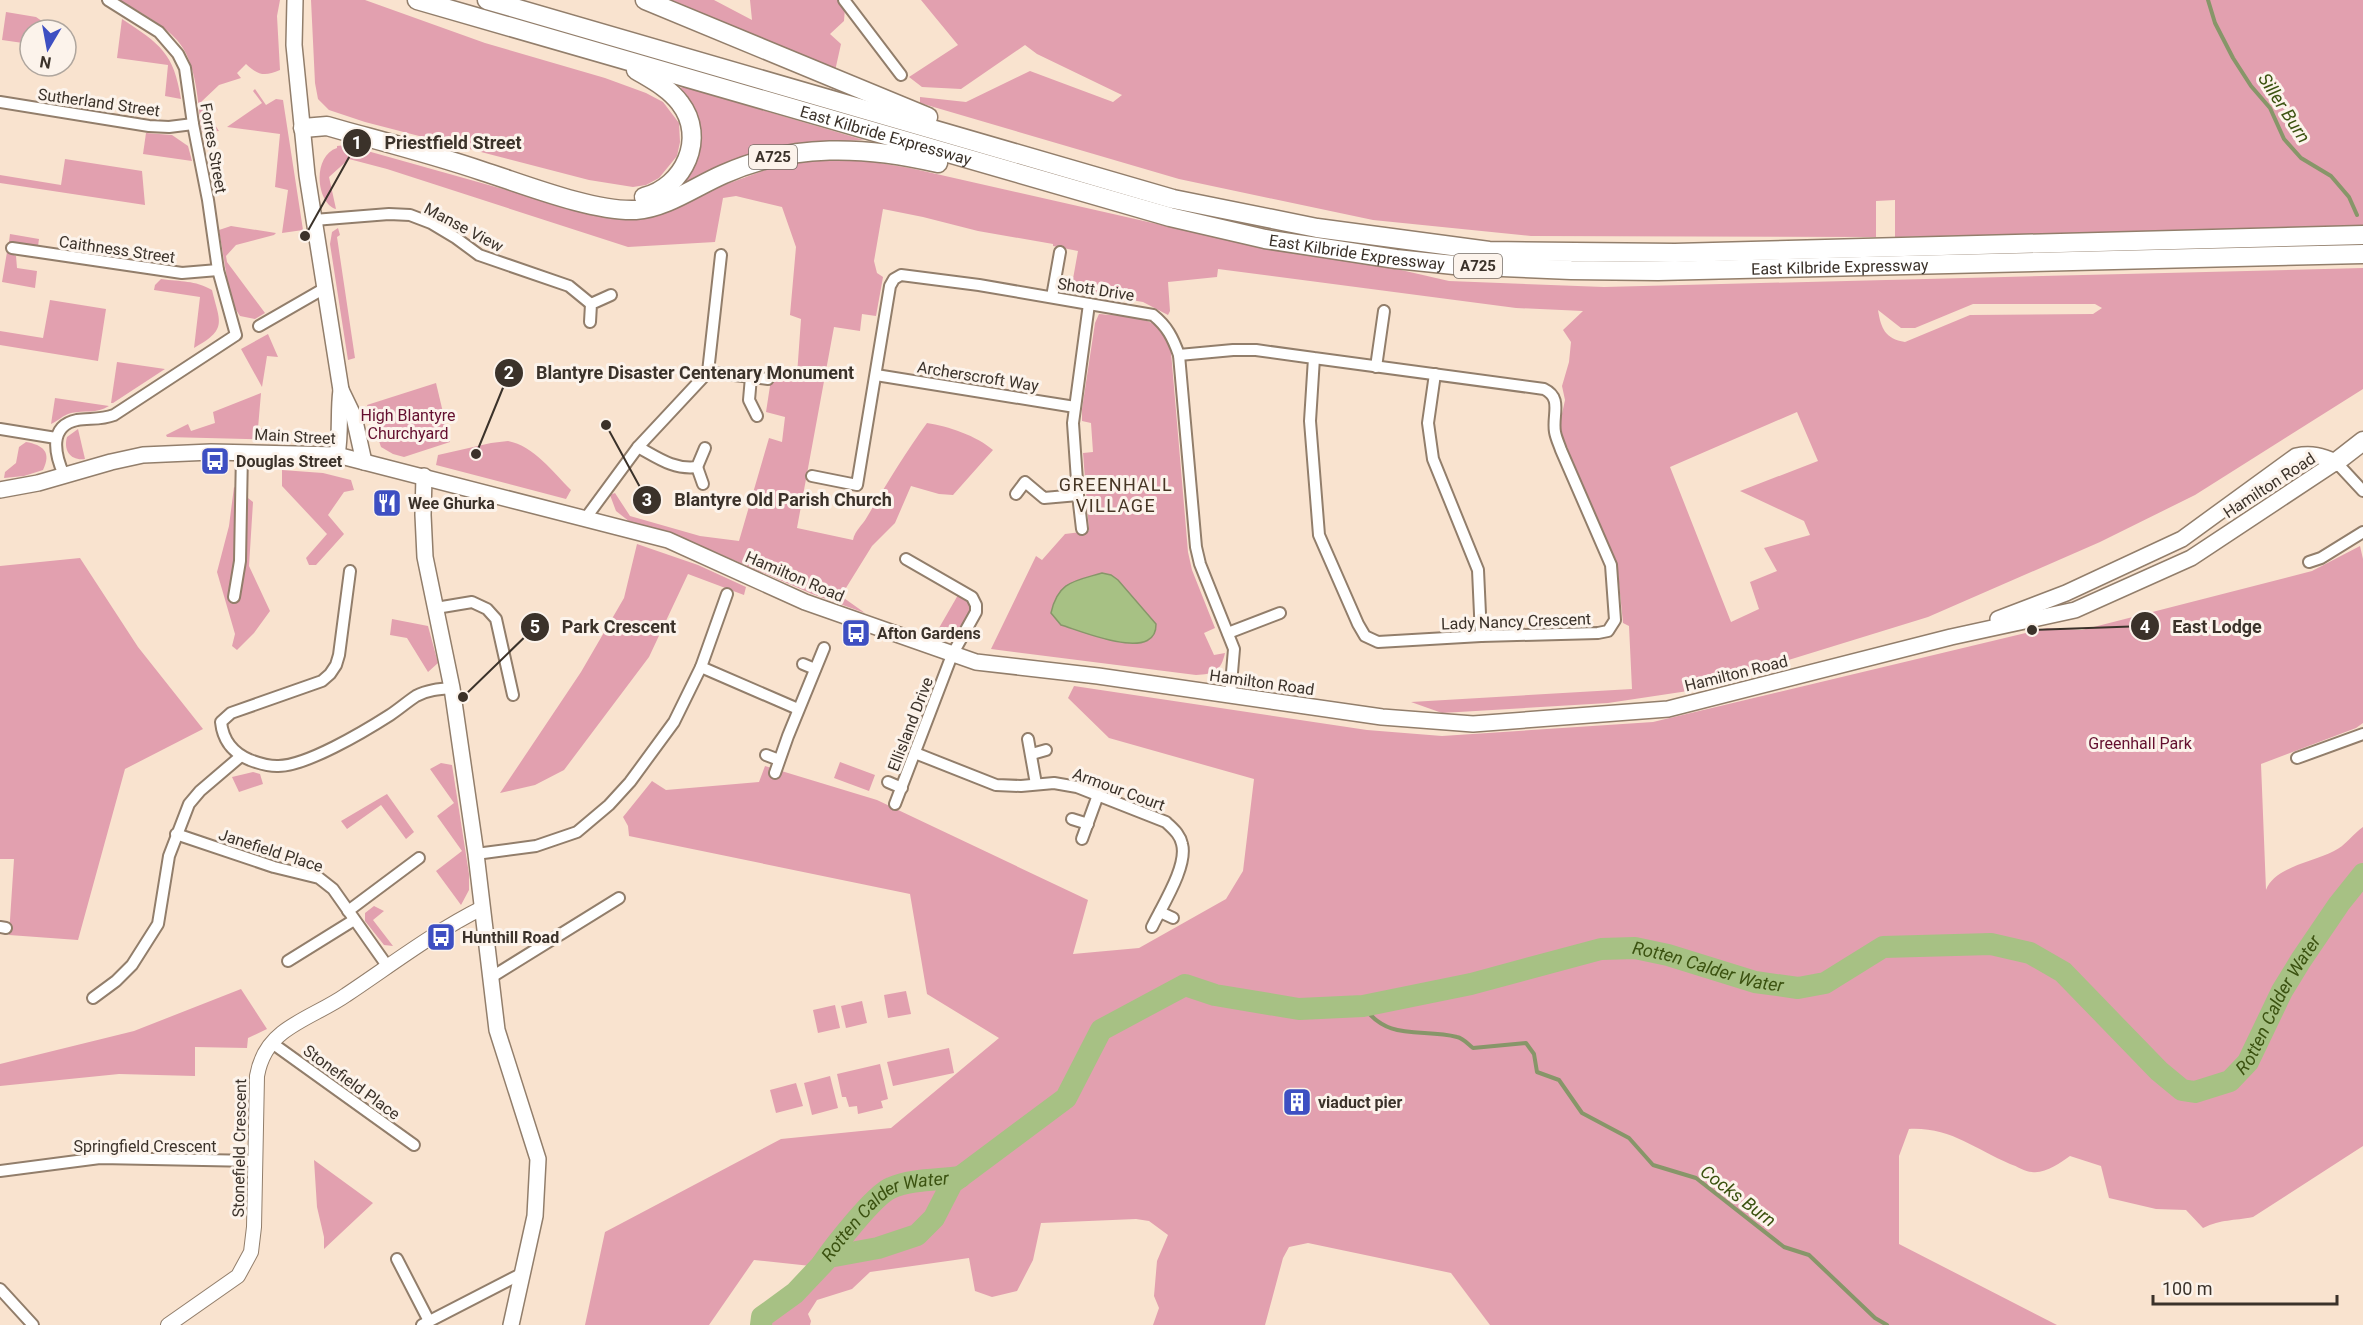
<svg xmlns="http://www.w3.org/2000/svg" width="2363" height="1325" font-family="Roboto,sans-serif">
  <style>
    .green { fill: #e2a0af; fill-rule: evenodd }
    .water { fill: #a7c184; stroke: #879669; stroke-width: 1.5 }
    .lines { fill: none; stroke-linecap: round; stroke-linejoin: round }
    .stream { stroke: #879669; stroke-width: 4 }
    .river { stroke: #a7c184; stroke-width: 22 }
    .minor-casing { stroke: #927e6b; stroke-width: 14 }
    .tertiary-casing { stroke: #927e6b; stroke-width: 16 }
    .secondary-casing { stroke: #927e6b; stroke-width: 18 }
    .trunk-casing { stroke: #927e6b; stroke-width: 21 }
    .minor { stroke: #fff; stroke-width: 10 }
    .tertiary { stroke: #fff; stroke-width: 14 }
    .secondary { stroke: #fff; stroke-width: 15 }
    .trunk { stroke: #fff; stroke-width: 18 }
    .labels { text-anchor: middle; stroke-width: 6; stroke-linejoin: round; paint-order: stroke }
    .shield { fill: #fcf3eb; stroke: #756c64; stroke-width: 1.5 }
    .shield-label { font-size: 15px; font-weight: bold; fill: #3b322a }
    .street-label { font-size: 16px; fill: #3b322a; stroke: #fcf3eb }
    .park-label { font-size: 16px; fill: #640f2f; stroke: #fcf3eb }
    .poi-label { font-size: 16px; font-weight: bold; fill: #3b322a; stroke: #fcf3eb; text-anchor: start }
    .water-label { font-size: 18px; font-style: italic; fill: #3b5210; stroke: #fcf3eb }
    .neighbourhood-label { font-size: 18px; letter-spacing: 1.5px; fill: #473625; stroke: #fcf3eb }
    .leader { fill: none; stroke: #3b322a; stroke-width: 2 }
    .callout-dot { fill: #3b322a; stroke: #fcf3eb; stroke-width: 2 }
    .mark-label { font-size: 18px; text-anchor: middle; font-weight: bold; fill: #fff }
    .callout-label { font-size: 18px; text-anchor: middle; font-weight: bold; fill: #3b322a; stroke: #fcf3eb; stroke-width: 6; stroke-linejoin: round; paint-order: stroke }
  </style>
  <rect width="100%" height="100%" fill="#f9e3cf"/>
  <g class="green">
    <path d="M120,0h160l-3,16 3,54c-16,7 -22,5 -34,-6l-9,9 4,5 -22,7 -19,18 19,28 -17,1c-5,-30 -4,-68 -25,-92 -15,-17 -38,-28 -57,-40z"/>
    <polygon points="311,0 365,0 485,43 605,78 646,93 663,102 679,123 680,142 677,156 659,178 646,185 633,187 589,180 365,122 329,110 318,99 315,83"/>
    <polygon points="668,0 714,0 752,20 750,0 838,0 845,8 844,21 830,34 841,44 835,71"/>
    <polygon points="921,0 2363,0 2363,227 1895,237 1895,200 1876,201 1876,237 1531,236 1373,220 1179,179 920,103 920,97 966,102 1030,71 1113,102 1122,95 1037,54 1025,45 961,89 922,87 909,77 958,45"/>
    <polygon points="6,12 36,17 55,30 30,30 30,44 2,40"/>
    <path d="M122,19c38,25 52,34 59,80l-16,-3 3,-31 -51,-7z"/>
    <polygon points="684,87 864,140 807,143 772,148 748,157 670,194 688,174 679,88"/>
    <polygon points="255,89 266,105 276,99 283,100 303,230 282,233 288,190 275,187 280,134 227,127 262,103 253,91"/>
    <polygon points="146,133 172,135 188,146 192,161 143,154"/>
    <path d="M346,145l253,71 28,4 26,-3 63,-29 55,-20 26,-7 64,-1 49,8 353,80 138,22 48,11 155,6 759,-19v121l-168,106 -95,47 -172,75 -240,74 -80,12 -166,10 -31,-11 221,-13 -3,-63 -6,-3 -6,-60 -54,-123 -3,-17 5,-23 -3,-14 7,-24 2,-20 -8,-12 20,-19 -67,-3 -298,-39 -1,8 -49,5 2,29 -2,4 -25,-13 -72,-12 7,-39 -25,-5v-2l-75,-13 -55,-14 -40,-8 -9,52 3,12 6,4 -7,39 -14,-2 -2,17 -26,-4 -37,201 56,12c2,-10 9,-14 14,-23 19,-32 38,-64 60,-94 21,3 50,13 66,27l-40,45 -14,-1 -28,-8 -16,37 -23,23 -31,50 24,17 -53,-19 -138,-60 -44,-12 -14,-11 -6,-16 5,-2 15,23 70,20 39,5 30,-103 13,4 3,-25 -19,-5 6,-39 25,2 4,-56 -11,-4 6,-68 -14,-40 -46,-11 -13,2 -8,44 -87,5 -241,-78 -38,-10 -20,18 7,32c-20,-6 -24,-53 1,-61v-2zM1973,304h122l7,4 -9,6 -123,1 -65,27c-20,-3 -24,-14 -27,-32l23,18h14zM1797,412l21,49 -78,30 64,30 6,14 -46,13 13,23 -27,11 9,27 -28,13 -61,-155z"/>
    <polygon points="65,159 142,171 145,205 0,183 0,175 61,185"/>
    <polygon points="231,226 276,233 274,235 236,245 226,256 227,262 265,313 255,319 240,316 231,302 219,230"/>
    <polygon points="338,228 340,235 337,237 355,358 348,360 330,244 332,232"/>
    <polygon points="10,234 39,239 38,246 9,242"/>
    <polygon points="7,252 16,256 17,268 37,271 35,288 2,282"/>
    <path d="M161,279c21,3 33,1 51,11 8,33 16,39 -18,58l6,-51 -46,-7 1,-5z"/>
    <polygon points="50,300 106,309 98,361 0,345 0,331 43,338"/>
    <path d="M1099,314c18,2 49,1 62,16 5,5 8,15 10,22l17,200 4,18 23,58 -11,5 10,22 11,-2c-4,18 -11,21 -29,22l-205,-26 45,-93 6,4 23,-26 24,-3 -6,-78 10,-1 -2,-29 -9,-2v-12l13,-86z"/>
    <polygon points="268,334 278,357 267,356 262,387 241,349"/>
    <polygon points="117,362 165,369 113,403 111,403"/>
    <polygon points="436,383 450,442 404,457 393,454 381,447 367,405"/>
    <polygon points="261,393 258,428 287,432 287,440 167,437 166,435 188,424 191,431 215,423 213,412"/>
    <path d="M55,398l54,8c-13,8 -24,4 -38,7 -8,2 -13,8 -20,11z"/>
    <path d="M78,429l7,30c-14,2 -22,-8 -18,-22z"/>
    <path d="M508,441c26,5 45,31 63,49l-5,9 -130,-34 2,-10 53,-12z"/>
    <path d="M26,442c17,3 26,10 17,28l-19,6 -20,2 1,-6 11,-9 3,-16z"/>
    <polygon points="282,470 323,473 351,480 354,490 344,492 328,515 344,534 316,565 309,565 306,558 327,534 282,486"/>
    <polygon points="234,487 253,502 249,566 270,611 254,633 237,650 232,646 235,634 217,572 229,526"/>
    <polygon points="637,544 698,565 746,587 744,595 688,574 649,657 564,770 535,785 500,793 581,672 624,598"/>
    <path d="M2360,546l3,13v164l-7,5 -95,36 5,126c8,-23 47,-28 68,-39 11,-5 19,-17 29,-24v319l-110,71c-20,4 -31,2 -50,11l-17,-18 -30,-1 -47,-11 -8,-32 -31,-10c-10,7 -25,18 -38,16 -7,0 -15,-6 -22,-8 -36,-15 -59,-37 -101,-35l-10,27v88l158,81h-567l-39,-52 -143,-30 -19,4 -6,11 -18,67h-112l6,-17 -5,-12 3,-35 11,-26 -19,-14 -13,-2 -95,4 -8,37 -16,31 -25,6 -17,-6 -6,-33 -99,14 -18,17 -35,11 -9,14 3,7 -1,4h-49l-1,-8 35,-24 25,-26 -66,-7 -45,65h-124l20,-93 176,-93 110,-11 108,-90 -72,-44 -17,-100 -281,-58 -1,-10 -5,-9 29,-36 14,9 93,-8 6,-16 112,34 211,100 -15,54 66,-6 87,-49 17,-28 11,-92 -145,-41 -41,-40 6,-12 293,44 75,6 211,-14 394,-94 35,2 230,-59z"/>
    <polygon points="80,558 138,647 203,729 125,769 78,940 9,935 14,859 0,859 0,566"/>
    <polygon points="958,595 963,595 972,604 971,609 957,636 939,628"/>
    <polygon points="392,619 428,626 438,663 428,672 407,638 390,635"/>
    <polygon points="840,762 875,775 869,791 834,778"/>
    <polygon points="441,763 452,765 469,874 469,890 461,905 436,871 462,851 437,816 454,803 430,769"/>
    <polygon points="253,772 260,774 263,784 239,792 232,777"/>
    <polygon points="387,794 414,832 406,839 381,805 347,829 341,821"/>
    <polygon points="374,906 384,911 373,920 393,946 384,945 365,921 365,913"/>
    <polygon points="241,989 267,1029 248,1038 247,1048 195,1047 195,1076 119,1074 0,1086 0,1064 134,1031"/>
    <polygon points="906,991 911,1014 888,1018 884,995"/>
    <polygon points="862,1001 867,1023 846,1028 841,1006"/>
    <polygon points="835,1005 840,1028 818,1033 813,1010"/>
    <polygon points="949,1048 954,1073 893,1086 887,1062"/>
    <polygon points="880,1064 888,1099 881,1101 883,1108 858,1114 857,1106 849,1107 846,1097 842,1097 837,1074"/>
    <polygon points="830,1076 838,1108 812,1115 804,1083"/>
    <polygon points="796,1083 803,1106 776,1113 770,1090"/>
    <polygon points="314,1160 373,1203 324,1249 324,1237 317,1207"/>
  </g>
  <path class="water" d="M1102,573l9,2 7,5 38,44c1,40 -77,6 -95,1l-10,-12c7,-32 24,-32 51,-40z"/>
  <g class="lines">
    <g class="stream">
      <polyline points="2208,0 2215,23 2233,58 2251,86 2270,108 2284,139 2301,158 2331,176 2349,197 2357,215"/>
      <path d="M1363,1006c25,36 58,22 94,31 6,1 11,7 16,11l53,-5 8,11 3,18 22,8 23,33 47,25 24,27 43,13 88,69 25,8 66,63 12,7"/>
    </g>
    <g class="river">
      <path id="s1" d="M822,1264c12,-17 52,-69 69,-76 20,-9 47,-8 69,-11"/>
      <path id="s2" d="M761,1325l1,-8 33,-24 34,-36 49,-9 39,-13 17,-17 18,-35 114,-85 35,-68 84,-45 30,10 84,14 64,-3 108,-22 130,-35 34,-1 33,7 87,27 43,6 27,-5 58,-36 108,-3 39,9 33,19 96,99 23,19 13,2 35,-11 18,-19 34,-71 19,-31 38,-56 24,-30"/>
    </g>
    <g class="minor-casing">
      <g id="minor">
        <polyline points="844,0 901,75"/>
        <polyline points="0,102 149,126 169,127 193,124"/>
        <polyline points="314,220 389,214 410,215 431,223 456,238 479,255 569,286 591,304"/>
        <polyline points="12,248 182,273 218,270"/>
        <polyline points="1052,297 1060,252"/>
        <polyline points="590,322 591,304 611,295"/>
        <polyline points="259,326 325,288"/>
        <path d="M1179,355l54,-5h23l58,8 -4,63 9,114 39,89 7,12 13,6 103,-6 117,-3 10,-2 7,-11 -4,-55 -50,-115c-2,-6 -5,-12 -6,-18 -3,-17 8,-34 -11,-43l-230,-31"/>
        <polyline points="1376,367 1384,311"/>
        <polyline points="708,372 768,379"/>
        <polyline points="1435,374 1428,423 1433,459 1478,570 1481,636"/>
        <polyline points="876,375 1075,407"/>
        <polyline points="751,377 749,400 757,416"/>
        <polyline points="0,429 56,438"/>
        <path d="M638,447c20,11 36,23 59,20l8,-19"/>
        <polyline points="2336,462 2363,491"/>
        <polyline points="697,467 703,484"/>
        <path d="M64,475c-9,-20 -16,-49 13,-55 13,-2 24,0 37,-5l122,-80 -18,-65 -10,-70 -15,-76 -8,-56 -7,-14 -19,-22 -51,-32"/>
        <path d="M812,476l45,9 33,-199 4,-7 7,-4 78,10 174,30c14,11 20,23 26,40l17,192 4,17 34,85 -4,47"/>
        <polyline points="1016,494 1025,482 1044,498 1078,495"/>
        <polyline points="585,519 638,447 708,372 721,255"/>
        <polyline points="1082,529 1078,495 1073,423 1089,304"/>
        <polyline points="2309,562 2321,558 2363,532"/>
        <path d="M350,571l-11,84 -3,10 -6,9 -8,7 -91,32 -10,9c2,19 12,31 29,38 8,3 18,6 27,6 28,1 88,-35 113,-51 9,-6 17,-13 26,-19 11,-6 23,-7 36,-8"/>
        <polyline points="234,597 240,561 242,452"/>
        <polyline points="436,608 472,602 487,609 496,619 513,695"/>
        <polyline points="1228,633 1280,613"/>
        <polyline points="803,664 815,669"/>
        <polyline points="701,667 798,709"/>
        <polyline points="1028,739 1036,784"/>
        <path d="M915,753l81,32 25,1 33,-3 23,4 89,35c7,7 14,12 16,22 6,22 -20,62 -30,83"/>
        <polyline points="1032,754 1046,750"/>
        <polyline points="766,755 779,760"/>
        <polyline points="2297,758 2363,734"/>
        <polyline points="775,773 788,736 824,648"/>
        <polyline points="888,782 902,788"/>
        <polyline points="895,804 952,655 976,612 976,605 972,597 906,559"/>
        <polyline points="1072,819 1088,824"/>
        <polyline points="176,834 274,867 319,878 333,889 388,967"/>
        <polyline points="1082,839 1098,795"/>
        <polyline points="476,854 536,846 577,832 609,805 630,782 674,722 701,667 727,594"/>
        <polyline points="348,911 419,858"/>
        <polyline points="1160,912 1173,918"/>
        <polyline points="0,927 6,928"/>
        <polyline points="288,961 354,920"/>
        <polyline points="490,978 619,898"/>
        <polyline points="93,998 116,981 132,965 158,924 169,856 189,804 200,791 241,756"/>
        <polyline points="272,1043 414,1145"/>
        <polyline points="0,1171 100,1158 255,1161"/>
        <polyline points="397,1259 429,1321"/>
        <polyline points="0,1289 33,1325"/>
        <polyline points="422,1325 523,1273"/>
      </g>
    </g>
    <g class="tertiary-casing">
      <path id="tertiary" d="M168,1325l70,-49 13,-24 3,-25 3,-151c3,-17 11,-32 25,-43 19,-15 44,-24 64,-38 45,-30 88,-63 136,-87"/>
    </g>
    <g class="secondary-casing">
      <g id="secondary">
        <path d="M295,0l-1,45 13,130 34,215c-3,22 0,43 -4,65"/>
        <polyline points="341,390 354,417 364,462"/>
        <polyline points="424,476 423,515 425,557 452,688 476,854 497,1030 538,1159 535,1216 511,1325"/>
        <polyline points="0,490 38,483 111,462 143,455 211,452 337,455 668,540 805,602 976,662 1098,676 1382,717 1473,724 1668,709 1951,637 2075,610 2191,558 2336,462"/>
        <path d="M1998,619l68,-26 116,-54 114,-83c16,-3 26,0 40,6"/>
      </g>
    </g>
    <g class="trunk-casing">
      <g id="trunk">
        <path id="s3" d="M417,0l753,217 95,22 131,20 58,6 117,5 87,1 705,-17"/>
        <polyline points="487,0 1173,199 1317,228 1489,251 1675,253 2363,235"/>
        <polyline points="645,0 928,117"/>
        <path d="M636,70c15,9 33,18 44,33 27,35 4,84 -36,94"/>
        <path d="M303,128l24,-2 14,4c47,13 94,25 141,41 41,13 111,41 154,39 30,-2 60,-24 88,-36 69,-31 141,-28 214,-11"/>
        <polyline points="2336,462 2363,441"/>
      </g>
    </g>
    <use href="#minor" class="minor"/>
    <use href="#tertiary" class="tertiary"/>
    <use href="#secondary" class="secondary"/>
    <use href="#trunk" class="trunk"/>
  </g>
  <defs>
    <g id="bus-square" transform="scale(1.5)"><rect x="-9" y="-9" width="18" height="18" rx="4" fill="#3e4fc2" stroke="#fcf3eb"/><path d="M-5-6H5V4H4V6H2V4H-2V6H-4V4H-5ZM-3.5-4V0h7V-4ZM-3.5 1.2v1.5H-2V1.2ZM2 1.2v1.5H3.5V1.2Z" fill="#fff"/></g>
    <g id="restaurant-square" transform="scale(1.5)"><rect x="-9" y="-9" width="18" height="18" rx="4" fill="#3e4fc2" stroke="#fcf3eb"/><path d="M-5-6h1v4h1v-4h1v4h1v-4h1v5L-1.5 .5V6h-2V.5L-5-1ZM5-6V6H3V1.5H1.5Q1.5-4 5-6Z" fill="#fff"/></g>
    <g id="building-square" transform="scale(1.5)"><rect x="-9" y="-9" width="18" height="18" rx="4" fill="#3e4fc2" stroke="#fcf3eb"/><path d="M-4-6H4V6H1V3H-1V6H-4ZM-2.5-4.3h1.7v1.8h-1.7ZM.8-4.3h1.7v1.8H.8ZM-2.5-1h1.7V.8h-1.7ZM.8-1h1.7V.8H.8Z" fill="#fff"/></g>
  </defs>
  <g fill-rule="evenodd">
    <use href="#bus-square" x="215" y="461"/>
    <use href="#restaurant-square" x="387" y="503"/>
    <use href="#bus-square" x="856" y="633"/>
    <use href="#bus-square" x="441" y="937"/>
    <use href="#building-square" x="1297" y="1102"/>
  </g>
  <g class="labels">
    <g class="shield">
      <rect x="749" y="145" width="48" height="24" rx="4.5"/>
      <rect x="1454" y="254" width="48" height="24" rx="4.5"/>
    </g>
    <g class="shield-label">
      <text x="773" y="162">A725</text>
      <text x="1478" y="271">A725</text>
    </g>
    <g class="street-label">
      <text transform="translate(99 102) rotate(8)" y="6">Sutherland Street</text>
      <text dy="6" stroke="none"><textPath href="#s3" startOffset="488">East Kilbride Expressway</textPath></text>
      <text transform="translate(214 148) rotate(80)" y="6">Forres Street</text>
      <text transform="translate(464 227) rotate(28)" y="6">Manse View</text>
      <text transform="translate(117 249) rotate(8)" y="6">Caithness Street</text>
      <text dy="6" stroke="none"><textPath href="#s3" startOffset="974">East Kilbride Expressway</textPath></text>
      <text dy="6" stroke="none"><textPath href="#s3" startOffset="1458">East Kilbride Expressway</textPath></text>
      <text transform="translate(1096 289) rotate(9)" y="6">Shott Drive</text>
      <text transform="translate(978 376) rotate(9)" y="6">Archerscroft Way</text>
      <text transform="translate(295 436) rotate(3)" y="6">Main Street</text>
      <text transform="translate(2269 485) rotate(-33)" y="6">Hamilton Road</text>
      <text transform="translate(795 576) rotate(23)" y="6">Hamilton Road</text>
      <text transform="translate(1516 621) rotate(-2)" y="6">Lady Nancy Crescent</text>
      <text transform="translate(1736 673) rotate(-14)" y="6">Hamilton Road</text>
      <text transform="translate(1262 682) rotate(8)" y="6">Hamilton Road</text>
      <text transform="translate(910 724) rotate(-69)" y="6">Ellisland Drive</text>
      <text transform="translate(1119 789) rotate(20)" y="6">Armour Court</text>
      <text transform="translate(271 850) rotate(18)" y="6">Janefield Place</text>
      <text transform="translate(352 1082) rotate(36)" y="6">Stonefield Place</text>
      <text x="145" y="1152">Springfield Crescent</text>
      <text transform="translate(239 1148) rotate(-89)" y="6">Stonefield Crescent</text>
    </g>
    <g class="park-label">
      <text x="408" y="421">High Blantyre<tspan x="408" dy="18">Churchyard</tspan></text>
      <text x="2140" y="749">Greenhall Park</text>
    </g>
    <g class="poi-label">
      <text x="236" y="467">Douglas Street</text>
      <text x="408" y="509">Wee Ghurka</text>
      <text x="877" y="639">Afton Gardens</text>
      <text x="462" y="943">Hunthill Road</text>
      <text x="1318" y="1108">viaduct pier</text>
    </g>
    <g class="water-label">
      <text transform="translate(2284 108) rotate(57)" y="6">Siller Burn</text>
      <text dy="6" stroke="none"><textPath href="#s2" startOffset="1102">Rotten Calder Water</textPath></text>
      <text dy="6" stroke="none"><textPath href="#s2" startOffset="1785">Rotten Calder Water</textPath></text>
      <text transform="translate(1738 1196) rotate(37)" y="6">Cocks Burn</text>
      <text dy="6" stroke="none"><textPath href="#s1" startOffset="84">Rotten Calder Water</textPath></text>
    </g>
    <g class="neighbourhood-label">
      <text x="1116" y="491">GREENHALL<tspan x="1116" dy="21">VILLAGE</tspan></text>
    </g>
  </g>
  <path class="leader" d="M305 236L357 143M476 454L509 373M606 425L647 500M2032 630L2145 626M463 697L535 627"/>
  <g class="callout-dot">
    <circle cx="305" cy="236" r="6"/>
    <circle cx="476" cy="454" r="6"/>
    <circle cx="606" cy="425" r="6"/>
    <circle cx="2032" cy="630" r="6"/>
    <circle cx="463" cy="697" r="6"/>
    <circle cx="357" cy="143" r="15"/>
    <circle cx="509" cy="373" r="15"/>
    <circle cx="647" cy="500" r="15"/>
    <circle cx="2145" cy="626" r="15"/>
    <circle cx="535" cy="627" r="15"/>
  </g>
  <g class="mark-label">
    <text x="357" y="149">1</text>
    <text x="509" y="379">2</text>
    <text x="647" y="506">3</text>
    <text x="2145" y="633">4</text>
    <text x="535" y="633">5</text>
  </g>
  <g class="callout-label">
    <text x="453" y="149">Priestfield Street</text>
    <text x="695" y="379">Blantyre Disaster Centenary Monument</text>
    <text x="783" y="506">Blantyre Old Parish Church</text>
    <text x="2217" y="633">East Lodge</text>
    <text x="619" y="633">Park Crescent</text>
  </g>
  <g transform="translate(48 48) rotate(190)"><circle r="28" fill="#fcf3eb" stroke="#afa69e" stroke-width="1.5"/>
  <path d="M0-4.5L10 22L0 15L-10 22Z" fill="#3e4fc2"/>
  <text y="-9" font-size="16" font-weight="bold" text-anchor="middle" fill="#3b322a">N</text>
  </g>
  <path d="M2153 1295v9h184v-9" fill="none" stroke="#3b322a" stroke-width="3"/>
  <text x="2162" y="1295" font-size="18" fill="#3b322a" stroke="#fcf3eb" stroke-width="4.5" paint-order="stroke">100 m</text>
</svg>
